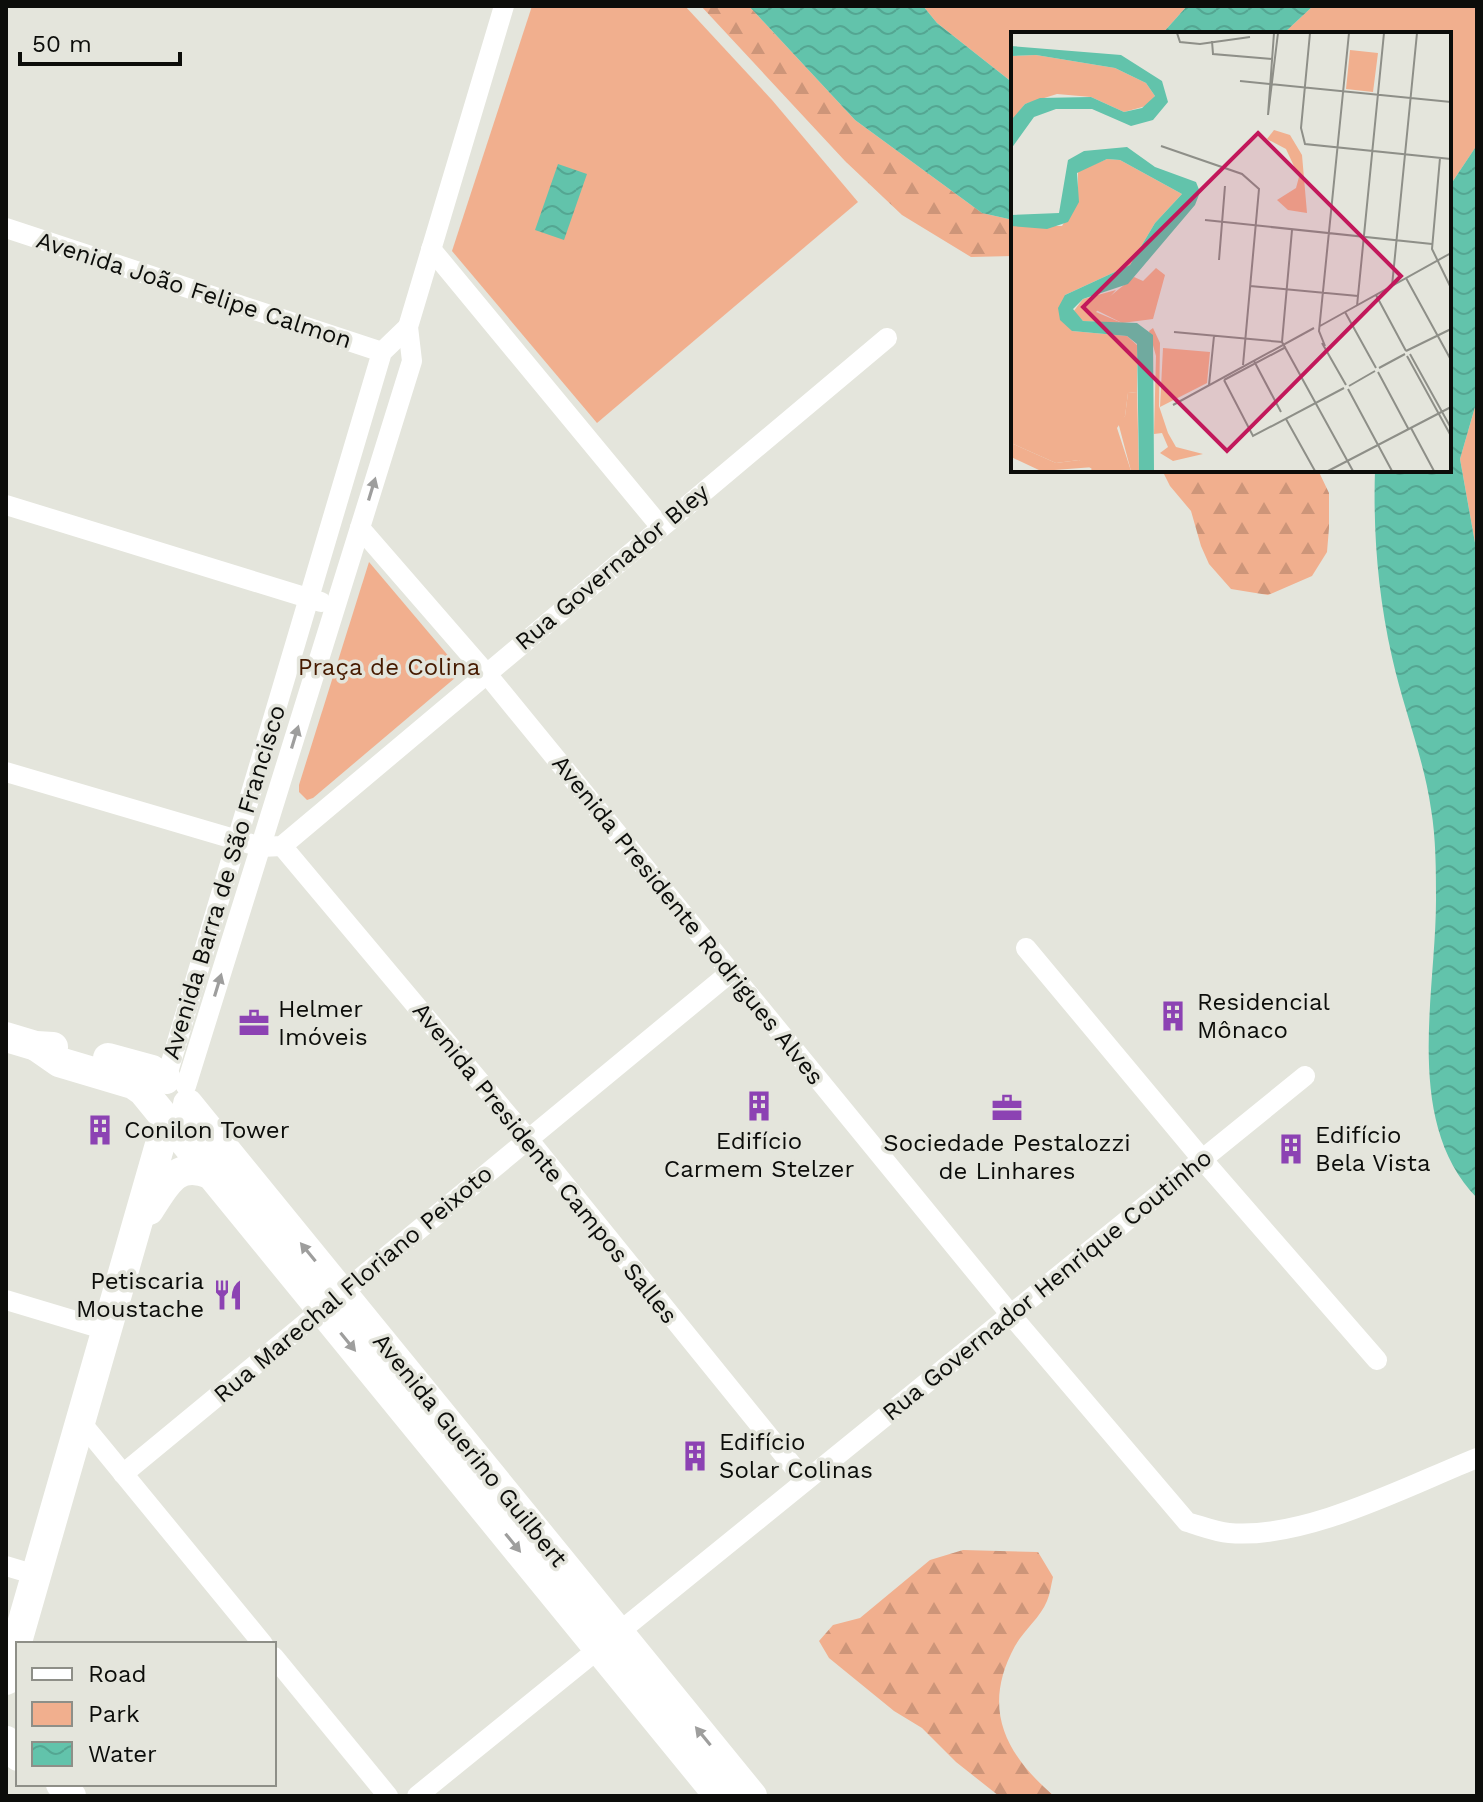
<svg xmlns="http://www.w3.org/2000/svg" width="1483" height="1802" font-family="'Work Sans',sans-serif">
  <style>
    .green { fill: #f1af8e }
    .forest { fill: url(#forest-firs) }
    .water { fill: url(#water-waves) }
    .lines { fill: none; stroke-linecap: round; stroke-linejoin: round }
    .street { stroke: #fff; stroke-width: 20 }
    .secondary { stroke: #fff; stroke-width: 30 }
    .oneway { fill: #9e9e9d }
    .labels { text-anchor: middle; stroke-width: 7; stroke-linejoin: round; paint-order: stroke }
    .street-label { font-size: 24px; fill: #0c0d0a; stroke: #e4e5dc }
    .park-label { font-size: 24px; fill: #461a00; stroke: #e4e5dc }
    .poi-label { font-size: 24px; fill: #0c0d0a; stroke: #e4e5dc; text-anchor: start }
    .inset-road { fill: none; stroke: #8e8f88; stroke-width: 2 }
    .view { fill: #c2185b; fill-opacity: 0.15; stroke: #c2185b; stroke-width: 4 }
    .inset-edge { fill: none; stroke: #0c0d0a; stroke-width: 4 }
  </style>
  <defs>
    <pattern id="forest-firs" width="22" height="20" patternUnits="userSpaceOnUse" patternTransform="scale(2)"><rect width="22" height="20" fill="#f1af8e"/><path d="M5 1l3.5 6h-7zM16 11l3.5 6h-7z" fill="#cd9579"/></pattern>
    <pattern id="water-waves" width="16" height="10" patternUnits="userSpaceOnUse" patternTransform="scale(2)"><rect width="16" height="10" fill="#62c3ab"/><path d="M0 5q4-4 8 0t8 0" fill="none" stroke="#54a692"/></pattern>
  </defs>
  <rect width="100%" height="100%" fill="#e4e5dc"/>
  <g class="green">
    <polygon points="532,6 685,6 772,100 858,202 597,423 452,251"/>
    <polygon points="923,6 1187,6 1162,34 1013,34 1013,83 937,23"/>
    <polygon points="1313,6 1477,6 1477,145 1449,187 1449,34 1283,34"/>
    <polygon points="1477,400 1477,554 1460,459"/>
    <polygon points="369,562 462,672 313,798 307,800 299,792 299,785"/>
  </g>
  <g class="forest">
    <polygon points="701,6 749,6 855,120 982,213 1013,220 1013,256 971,257 902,215 845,161"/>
    <polygon points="1162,470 1318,470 1329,493 1329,528 1327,552 1312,576 1268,595 1231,589 1209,564 1201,546 1191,511 1170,486"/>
    <path d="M963,1550l75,2 15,25c-2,8 -3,17 -6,24 -7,17 -23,29 -32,45 -34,62 -10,108 39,150h-55l-43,-34 -34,-34 -28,-17 -65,-53 -10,-17 14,-16 27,-7 70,-58z"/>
  </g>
  <g class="water">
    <polygon points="749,6 923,6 937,23 1013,83 1013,220 982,213 855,120"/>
    <polygon points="1187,6 1313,6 1283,34 1162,34"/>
    <path d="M1477,145v255l-17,59 17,95v644c-74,-76 -41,-203 -41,-298 0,-29 0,-62 -5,-91 -7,-50 -28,-102 -39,-152 -14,-62 -19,-124 -17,-187h74v-283z"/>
    <polygon points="558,164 587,174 564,240 535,230"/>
  </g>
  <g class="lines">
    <g class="street">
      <polyline points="6,228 382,352"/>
      <polyline points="431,249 660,526"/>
      <polyline points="6,505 321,602"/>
      <path d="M360,528l126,145 525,642 176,207c14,4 29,10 42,11 76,7 178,-47 248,-75"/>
      <polyline points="6,772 261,847 282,846 887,338"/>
      <polyline points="282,846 528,1139 805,1481"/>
      <polyline points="1026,948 1202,1159 1377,1360"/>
      <polyline points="166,1079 382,352 408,327"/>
      <polyline points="186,1086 412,361 408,327 504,6"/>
      <polyline points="6,1300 106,1330"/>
      <polyline points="80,1421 263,1644"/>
      <polyline points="123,1474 731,972"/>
      <polyline points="6,1566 36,1575"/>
      <polyline points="274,1657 388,1796"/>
      <polyline points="417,1796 1305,1076"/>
    </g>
    <g class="secondary">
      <polyline points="6,1037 36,1046 53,1047"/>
      <polyline points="36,1046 59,1062 133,1084 143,1091 719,1796"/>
      <polyline points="108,1058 152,1070 166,1079"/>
      <polyline points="188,1104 752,1796"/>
      <path d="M149,1210c17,-26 27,-50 61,-36"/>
      <polyline points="6,1680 167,1120"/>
      <polyline points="6,1741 18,1756"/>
      <polyline points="61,1784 71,1796"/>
    </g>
  </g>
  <defs><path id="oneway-solid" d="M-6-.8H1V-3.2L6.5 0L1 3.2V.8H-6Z" transform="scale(2)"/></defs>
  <g class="oneway">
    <use href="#oneway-solid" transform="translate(372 489) rotate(-73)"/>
    <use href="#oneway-solid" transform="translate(295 737) rotate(-73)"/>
    <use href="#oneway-solid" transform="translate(218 985) rotate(-73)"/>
    <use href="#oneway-solid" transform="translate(308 1252) rotate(-129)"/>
    <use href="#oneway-solid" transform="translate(348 1342) rotate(51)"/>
    <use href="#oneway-solid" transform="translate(513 1543) rotate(51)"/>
    <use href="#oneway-solid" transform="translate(703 1736) rotate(-129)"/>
  </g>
  <defs>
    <g id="building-bare" transform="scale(2.4)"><path d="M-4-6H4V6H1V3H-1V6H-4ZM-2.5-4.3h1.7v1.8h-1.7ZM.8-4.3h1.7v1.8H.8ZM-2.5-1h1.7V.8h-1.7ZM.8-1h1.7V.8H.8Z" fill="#8c42b3" stroke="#e4e5dc" stroke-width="2.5" paint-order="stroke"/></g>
    <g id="office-bare" transform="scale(2.4)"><path d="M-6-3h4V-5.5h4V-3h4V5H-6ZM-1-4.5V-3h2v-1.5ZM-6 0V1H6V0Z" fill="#8c42b3" stroke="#e4e5dc" stroke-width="2.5" paint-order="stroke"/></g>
    <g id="restaurant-bare" transform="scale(2.4)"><path d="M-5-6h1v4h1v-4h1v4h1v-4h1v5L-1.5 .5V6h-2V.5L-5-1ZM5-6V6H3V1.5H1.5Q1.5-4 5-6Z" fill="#8c42b3" stroke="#e4e5dc" stroke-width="2.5" paint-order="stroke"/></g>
  </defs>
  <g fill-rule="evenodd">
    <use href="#building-bare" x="1173" y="1016"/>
    <use href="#office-bare" x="254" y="1023"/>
    <use href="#building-bare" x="759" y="1106"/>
    <use href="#office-bare" x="1007" y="1108"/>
    <use href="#building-bare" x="100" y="1130"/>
    <use href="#building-bare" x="1291" y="1149"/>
    <use href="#restaurant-bare" x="228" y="1295"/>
    <use href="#building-bare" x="695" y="1456"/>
  </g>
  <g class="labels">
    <g class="street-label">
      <text transform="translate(194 290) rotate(18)" y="8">Avenida João Felipe Calmon</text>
      <text transform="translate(612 567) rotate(-40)" y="8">Rua Governador Bley</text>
      <text transform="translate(224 882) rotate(-73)" y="8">Avenida Barra de São Francisco</text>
      <text transform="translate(688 920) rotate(51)" y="8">Avenida Presidente Rodrigues Alves</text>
      <text transform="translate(545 1163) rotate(51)" y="8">Avenida Presidente Campos Salles</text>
      <text transform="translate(353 1284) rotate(-40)" y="8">Rua Marechal Floriano Peixoto</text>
      <text transform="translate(1047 1285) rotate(-39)" y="8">Rua Governador Henrique Coutinho</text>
      <text transform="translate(470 1450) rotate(51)" y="8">Avenida Guerino Guilbert</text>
    </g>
    <g class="park-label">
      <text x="389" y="675">Praça de Colina</text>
    </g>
    <g class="poi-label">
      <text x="1197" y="1010">Residencial<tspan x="1197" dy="28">Mônaco</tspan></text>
      <text x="278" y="1017">Helmer<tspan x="278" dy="28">Imóveis</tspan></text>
      <text x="124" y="1138">Conilon Tower</text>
      <text x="1315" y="1143">Edifício<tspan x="1315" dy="28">Bela Vista</tspan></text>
      <text x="759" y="1149" text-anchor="middle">Edifício<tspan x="759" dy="28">Carmem Stelzer</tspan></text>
      <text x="1007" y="1151" text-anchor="middle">Sociedade Pestalozzi<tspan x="1007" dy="28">de Linhares</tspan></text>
      <text x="204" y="1289" text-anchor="end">Petiscaria<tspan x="204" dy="28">Moustache</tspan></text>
      <text x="719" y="1450">Edifício<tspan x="719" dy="28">Solar Colinas</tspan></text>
    </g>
  </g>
  <g transform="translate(1011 32)">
    <rect width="440" height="440" fill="#e4e5dc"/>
    <path d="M339,18l28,3 -5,39 -27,-3zM25,23l79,13 31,15 9,13 -9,10 -22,6 -33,-15 -34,-3 -32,10 -14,18v-66zM96,127l13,1 62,34 -27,29 -25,42 -65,30 7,36 55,5 10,9v47l-9,1 -3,23 -8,12 14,43h-42l3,-2 -13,-9 -23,3 -45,-20v-217h51l16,-27v-28zM105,258l-20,22 26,11 -39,-2 -10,-9 10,-13zM152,316l47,4 -3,31 -47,24z" fill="#f1af8e"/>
    <path d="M263,98l16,5 12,20 5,58 -19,-3 -11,-10 19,-12 3,-11 -13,-28 -19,-10zM145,236l9,7 -12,44 -31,4 -28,-14 40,-32 9,4zM142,296l7,15 -1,63 9,27 8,14 27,7 -30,7 -13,-8 8,-6 -6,-14 -8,1 2,-78 -7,-25zM126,360l2,79h-8l-13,-49 7,-6 3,-23z" fill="#f1af8e"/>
    <path d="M0,411l45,20 23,-3 15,7 -53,4 -30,-14z" fill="#f1af8e"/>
    <path d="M0,14l110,9 41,26 6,21 -15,18 -22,6 -39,-17h-36l-22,8 -23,32 2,-31 12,-14 15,-6 51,-1 33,15 18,-4 13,-12 -9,-13 -31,-15 -79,-13 -24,1zM116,115l28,20 41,15 4,10 -5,13 -67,79 -45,15 -10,10 10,12 54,2 16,12 1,136h-15l-2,-127 -10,-8 -55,-5 -12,-11 -2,-12 7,-13 65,-30 25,-42 27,-29 -62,-34 -13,-1 -30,14 2,29 -11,20 -21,7 -36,-3v-11l48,-2 9,-53 16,-9z" fill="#62c3ab"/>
    <path class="inset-road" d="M166,1l3,9 20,2 50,-7M299,1l-9,95 4,16 146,15M201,9l1,13 59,5M229,49l211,21M257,83l10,-82M257,83l6,-82M150,114l81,28 17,15 -16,176M429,126l-8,91 19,39M194,188l227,24M208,228l6,-74M395,246l45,82M239,254l108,10M381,254l25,-253M365,263l30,56M346,274l27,-273M334,280l31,56M309,294l131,-73M163,300l108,10 71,129M271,310l10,-112M311,311l24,42M314,314l-6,-15 30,-298M395,319l45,-22M399,322l41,74M396,324l44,80M243,329l27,51M368,336l26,-14M367,340l31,58M213,348l29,56 91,-48M213,348l62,-33M198,353l5,-49M338,354l26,-15M337,357l44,82M162,373l141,-77M275,387l29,52M400,396l23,43M317,439l123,-64"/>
    <path class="view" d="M247,101l143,143 -174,175 -144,-144z"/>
    <rect width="440" height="440" class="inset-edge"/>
  </g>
  <rect width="1483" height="1802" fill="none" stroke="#0c0d0a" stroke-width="16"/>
  <rect x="16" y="1642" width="260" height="144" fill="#e4e5dc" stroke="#8e8f88" stroke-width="2"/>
  <rect x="32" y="1668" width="40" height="12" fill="#ffffff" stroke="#8e8f88" stroke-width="2"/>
  <text x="88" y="1682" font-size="24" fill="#0c0d0a">Road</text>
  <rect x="32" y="1702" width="40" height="24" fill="#f1af8e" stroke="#8e8f88" stroke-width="2"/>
  <text x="88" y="1722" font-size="24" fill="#0c0d0a">Park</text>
  <rect x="32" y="1742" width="40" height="24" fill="url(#water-waves)" stroke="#8e8f88" stroke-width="2"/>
  <text x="88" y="1762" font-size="24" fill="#0c0d0a">Water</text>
  <path d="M20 52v12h160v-12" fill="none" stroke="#0c0d0a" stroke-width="4"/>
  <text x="32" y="52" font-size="24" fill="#0c0d0a" stroke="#e4e5dc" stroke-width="6" paint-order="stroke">50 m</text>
</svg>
